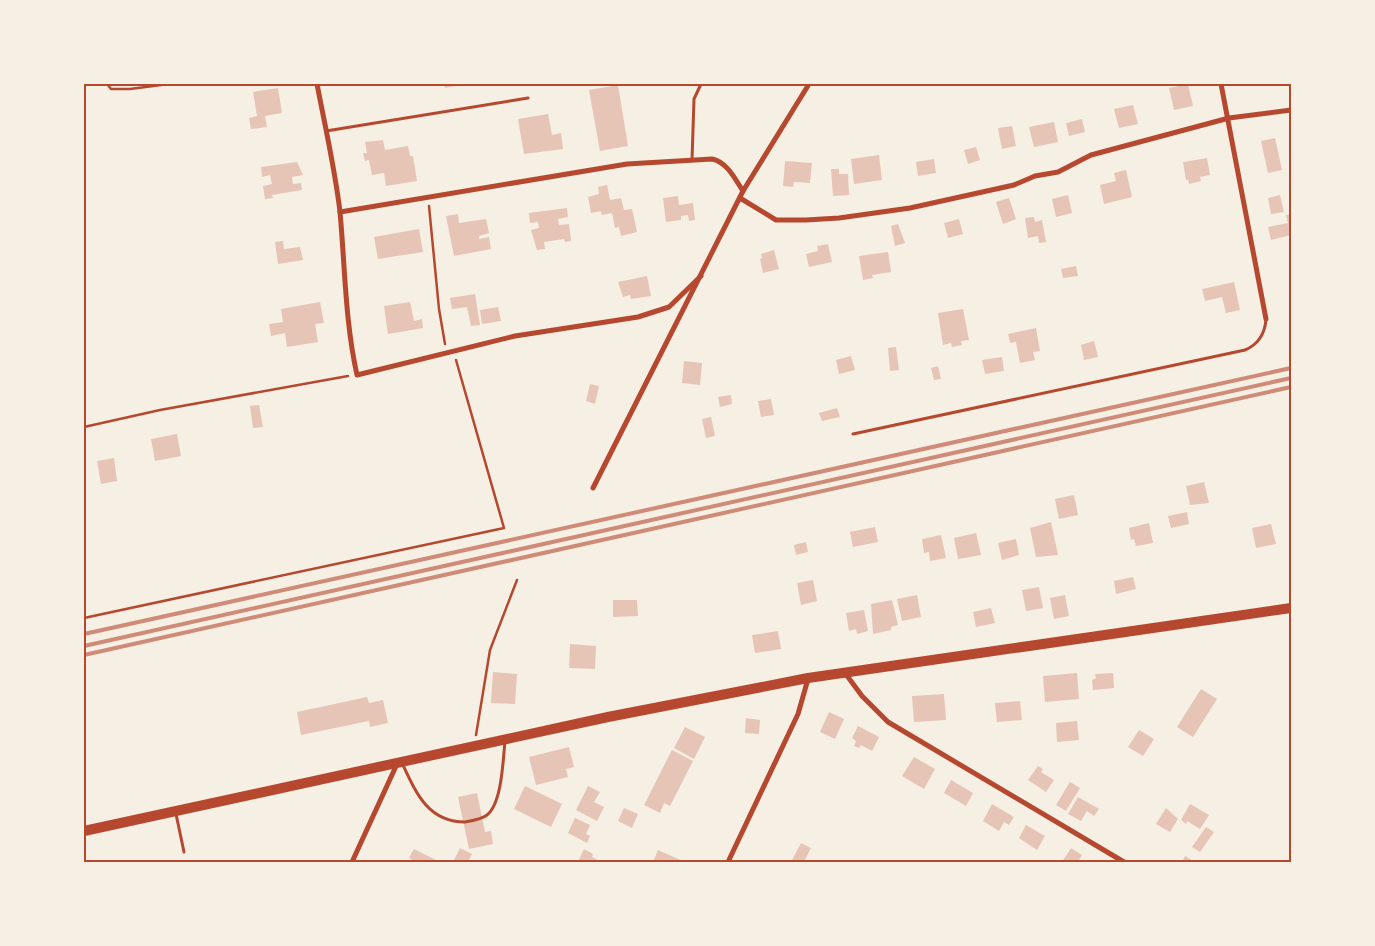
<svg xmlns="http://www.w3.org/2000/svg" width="1375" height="946" font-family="'Sofia Sans Condensed',sans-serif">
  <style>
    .building { fill: #e6c5b7 }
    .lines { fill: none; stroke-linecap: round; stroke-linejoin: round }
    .path { stroke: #b5482f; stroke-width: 2.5 }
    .service { stroke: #b5482f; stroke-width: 3 }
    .minor { stroke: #b5482f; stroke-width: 5 }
    .primary { stroke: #b5482f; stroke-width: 10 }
    .rail { stroke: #cf8b77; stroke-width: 4 }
    .neatline { fill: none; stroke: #b5482f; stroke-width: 2 }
  </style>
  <rect width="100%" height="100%" fill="#f6efe4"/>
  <g class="building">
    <polygon points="444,84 462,84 462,85 445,88"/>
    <polygon points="1188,84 1193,106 1174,110 1169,88"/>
    <polygon points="618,85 628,146 600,151 589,90"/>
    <polygon points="278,88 282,113 265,116 267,127 251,129 249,118 257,116 253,92"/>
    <polygon points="1133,105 1138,124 1119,128 1114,109"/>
    <polygon points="548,114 552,135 561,133 563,149 524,154 518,119"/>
    <polygon points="1082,119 1085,132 1069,136 1066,123"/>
    <polygon points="1054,122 1058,142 1034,147 1029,127"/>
    <polygon points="1012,126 1016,146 1002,149 998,128"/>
    <polygon points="1275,138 1282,170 1268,173 1261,141"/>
    <polygon points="383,140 385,150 408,146 410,156 413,156 417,181 386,186 384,173 372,175 369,160 365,161 363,153 367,153 365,142"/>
    <polygon points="976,147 980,160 968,164 964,150"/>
    <polygon points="879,155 882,180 854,184 851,159"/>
    <polygon points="1207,158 1210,175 1200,177 1201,181 1189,184 1188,180 1186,180 1183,162"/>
    <polygon points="934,159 936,173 918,176 916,162"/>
    <polygon points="785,161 812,163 810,183 794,182 793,187 783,186"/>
    <polygon points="297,162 303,175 292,177 293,184 301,183 302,190 272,195 273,198 265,199 263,186 272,184 270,175 262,177 261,167"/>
    <polygon points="831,169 839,169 839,174 848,174 849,195 833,196"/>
    <polygon points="1126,170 1132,197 1104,204 1100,185 1116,181 1114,173"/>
    <polygon points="607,185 610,200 621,198 624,210 632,209 637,232 621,236 619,227 615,228 612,213 602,215 601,211 591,213 588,197 599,194 598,187"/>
    <polygon points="1068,195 1072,213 1056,217 1052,199"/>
    <polygon points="1280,195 1284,212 1271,214 1268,198"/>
    <polygon points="678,196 679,205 693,203 695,220 689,221 688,215 681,216 681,220 666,222 663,198"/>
    <polygon points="1009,198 1016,219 1003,224 996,202"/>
    <polygon points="567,208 568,217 558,219 559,225 569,224 571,241 565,242 564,239 544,242 545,249 537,250 531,230 539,228 538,222 530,223 529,213"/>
    <polygon points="458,214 459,223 486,219 489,233 479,236 479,239 489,237 491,249 454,256 446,216"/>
    <polygon points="1291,214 1291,235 1271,240 1268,227 1288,223 1286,215"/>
    <polygon points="1034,217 1035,222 1042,220 1046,242 1039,243 1038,236 1028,238 1025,218"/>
    <polygon points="959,219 963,234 948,238 944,223"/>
    <polygon points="898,224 905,243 895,246 891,226"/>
    <polygon points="419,229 423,252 378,259 374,237"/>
    <polygon points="283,241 284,249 300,247 303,260 278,264 275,242"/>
    <polygon points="828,244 832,262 809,267 806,254 818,251 817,246"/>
    <polygon points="774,250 779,269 763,273 760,259 762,258 761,254"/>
    <polygon points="888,252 891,272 872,275 873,278 863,280 859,256"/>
    <polygon points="1076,266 1078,276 1063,278 1061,269"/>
    <polygon points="647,276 651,296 631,299 630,295 623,297 618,282"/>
    <polygon points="1234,282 1240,310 1226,313 1222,297 1205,301 1202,289"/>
    <polygon points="475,294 480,325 471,326 467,307 452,309 450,298"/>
    <polygon points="320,302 324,323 315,324 318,342 287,347 285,333 271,336 269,324 283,322 281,309"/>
    <polygon points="410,302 414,321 422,319 423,328 388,334 384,306"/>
    <polygon points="498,307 501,321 482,324 480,310"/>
    <polygon points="963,309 969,340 961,341 962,345 952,347 951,343 943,345 938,313"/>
    <polygon points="1036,328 1040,351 1033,352 1035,360 1020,363 1016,342 1010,343 1008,334"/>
    <polygon points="1094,341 1098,357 1084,360 1081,345"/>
    <polygon points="896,347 899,370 890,371 888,348"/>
    <polygon points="851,356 855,370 839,374 836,360"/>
    <polygon points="1002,357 1004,371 985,374 982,360"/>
    <polygon points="684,361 702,363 700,385 682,383"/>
    <polygon points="938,366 941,379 934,380 931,368"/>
    <polygon points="590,384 599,386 595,404 586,401"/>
    <polygon points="731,395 732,404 720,407 718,397"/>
    <polygon points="771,399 774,415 761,417 758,401"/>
    <polygon points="259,405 263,427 253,428 250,406"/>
    <polygon points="837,408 840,417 822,421 819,413"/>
    <polygon points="711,417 715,436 706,438 702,419"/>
    <polygon points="177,434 181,456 155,461 151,439"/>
    <polygon points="114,458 117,481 101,484 97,461"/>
    <polygon points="1204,482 1209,503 1190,505 1186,486"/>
    <polygon points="1074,495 1078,515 1059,519 1055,499"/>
    <polygon points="1187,512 1189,524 1171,528 1168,516"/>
    <polygon points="1051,522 1058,555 1036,557 1030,528"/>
    <polygon points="1149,523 1153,543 1136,546 1134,539 1131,540 1129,528"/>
    <polygon points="1271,524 1276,544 1256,548 1252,528"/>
    <polygon points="875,527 878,542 853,547 850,532"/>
    <polygon points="976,533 981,555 958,559 954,538"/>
    <polygon points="941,535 946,558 930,561 929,552 924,553 922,539"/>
    <polygon points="1016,539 1019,555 1002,560 998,543"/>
    <polygon points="806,542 808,552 796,555 794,545"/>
    <polygon points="1133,577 1136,589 1116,594 1114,581"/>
    <polygon points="813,580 817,601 801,605 797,583"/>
    <polygon points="1039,587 1043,608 1026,611 1022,590"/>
    <polygon points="917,595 921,617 902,621 897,599"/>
    <polygon points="1065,595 1069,616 1054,619 1050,598"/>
    <polygon points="613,600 637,600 638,616 613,617"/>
    <polygon points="892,600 898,625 891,627 891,630 873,634 871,604"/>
    <polygon points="991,608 995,623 976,627 973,612"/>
    <polygon points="864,610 868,631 857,634 856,629 849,631 846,613"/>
    <polygon points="778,631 781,649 755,653 752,635"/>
    <polygon points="570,644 596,646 595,669 569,668"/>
    <polygon points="493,672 517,674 515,704 491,703"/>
    <polygon points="1077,673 1079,699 1045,702 1043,676"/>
    <polygon points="1113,673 1114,688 1093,690 1092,680 1096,678 1095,674"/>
    <polygon points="1201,689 1217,699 1193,737 1177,727"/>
    <polygon points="944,694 946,720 914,722 912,696"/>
    <polygon points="367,697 369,703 383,700 388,723 370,727 369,721 301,735 297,712"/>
    <polygon points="1020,701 1022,720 997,722 995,703"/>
    <polygon points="829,712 844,719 835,739 820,732"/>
    <polygon points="746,718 760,720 759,734 745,733"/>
    <polygon points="1077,721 1079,740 1057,742 1056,723"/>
    <polygon points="858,726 879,737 872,751 861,745 859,748 854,746 856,741 852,738"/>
    <polygon points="685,727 705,737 694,759 674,748"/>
    <polygon points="1139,730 1154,739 1143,756 1128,747"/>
    <polygon points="569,747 574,767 566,769 568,777 536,785 529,757"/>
    <polygon points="672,750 693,761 670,806 664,803 660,813 644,805"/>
    <polygon points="914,757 935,769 924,789 902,776"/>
    <polygon points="1038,766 1043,769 1041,772 1054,780 1046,792 1028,780"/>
    <polygon points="951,780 973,793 966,806 944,793"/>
    <polygon points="1070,782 1080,788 1066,811 1056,805"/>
    <polygon points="525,786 562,804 551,827 514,809"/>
    <polygon points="588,786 600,792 594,802 604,807 597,821 576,810"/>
    <polygon points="477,793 485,832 491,831 493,844 469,849 458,797"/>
    <polygon points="1078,797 1099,809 1094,816 1087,811 1081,821 1068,814"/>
    <polygon points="992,804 1014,817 1009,825 1004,822 999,831 983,821"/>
    <polygon points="1190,804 1209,815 1200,829 1187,821 1186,824 1181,820"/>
    <polygon points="624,808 638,814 632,828 618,821"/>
    <polygon points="1166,808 1178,819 1170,832 1156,824"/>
    <polygon points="575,818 590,825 586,834 590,836 587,843 568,833"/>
    <polygon points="1026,825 1045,836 1037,850 1019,838"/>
    <polygon points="1206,827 1214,832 1200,852 1192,847"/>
    <polygon points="801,843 811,848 804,862 791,862"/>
    <polygon points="460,848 472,854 468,862 453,862"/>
    <polygon points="1071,848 1082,855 1078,862 1062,862"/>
    <polygon points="414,849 440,862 416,862 409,858"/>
    <polygon points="584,849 593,854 592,857 602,862 578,862"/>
    <polygon points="658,850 685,862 653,862"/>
    <polygon points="1185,856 1195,862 1182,862"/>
  </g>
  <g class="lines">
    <g class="path">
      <polyline points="107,84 111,89 130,89 169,84"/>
      <polyline points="429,206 439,309 445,344"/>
      <polyline points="84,427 160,410 348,376"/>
      <polyline points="84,618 504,528 456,360"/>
      <polyline points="476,735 490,650 517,580"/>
    </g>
    <g class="service">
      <polyline points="326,131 528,98"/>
      <polyline points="692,160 694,99 701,84"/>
      <path d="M853,434l392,-84c14,-6 20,-16 21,-31"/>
      <path d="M402,763c14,30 26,59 63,59 6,-1 17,-3 22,-7 15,-12 16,-55 18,-74"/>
      <polyline points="176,814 184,852"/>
    </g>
    <g class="minor">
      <path d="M317,84c8,42 18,85 23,128 5,54 5,109 17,163l158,-39 123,-19 31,-10 32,-31"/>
      <polyline points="1221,84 1266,319"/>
      <polyline points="740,198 776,220 806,220 839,218 910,208 1014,185 1035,176 1058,172 1091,155 1229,118 1291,110"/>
      <path d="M340,212l287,-48 85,-5c15,3 23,20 31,32"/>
      <polyline points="593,488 743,191 809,84"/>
      <polyline points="845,673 862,696 888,722 1124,862"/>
      <polyline points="352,862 397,764"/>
      <polyline points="728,862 798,714 808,679"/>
    </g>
    <polyline class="primary" points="84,831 608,717 808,678 1291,608"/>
    <g class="rail">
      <polyline points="84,634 1291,368"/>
      <polyline points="84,646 1291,378"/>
      <polyline points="84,655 1291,387"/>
    </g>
  </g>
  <rect width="1375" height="946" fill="none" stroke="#f6efe4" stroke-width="170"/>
  <rect x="85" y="85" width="1205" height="776" class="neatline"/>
</svg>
